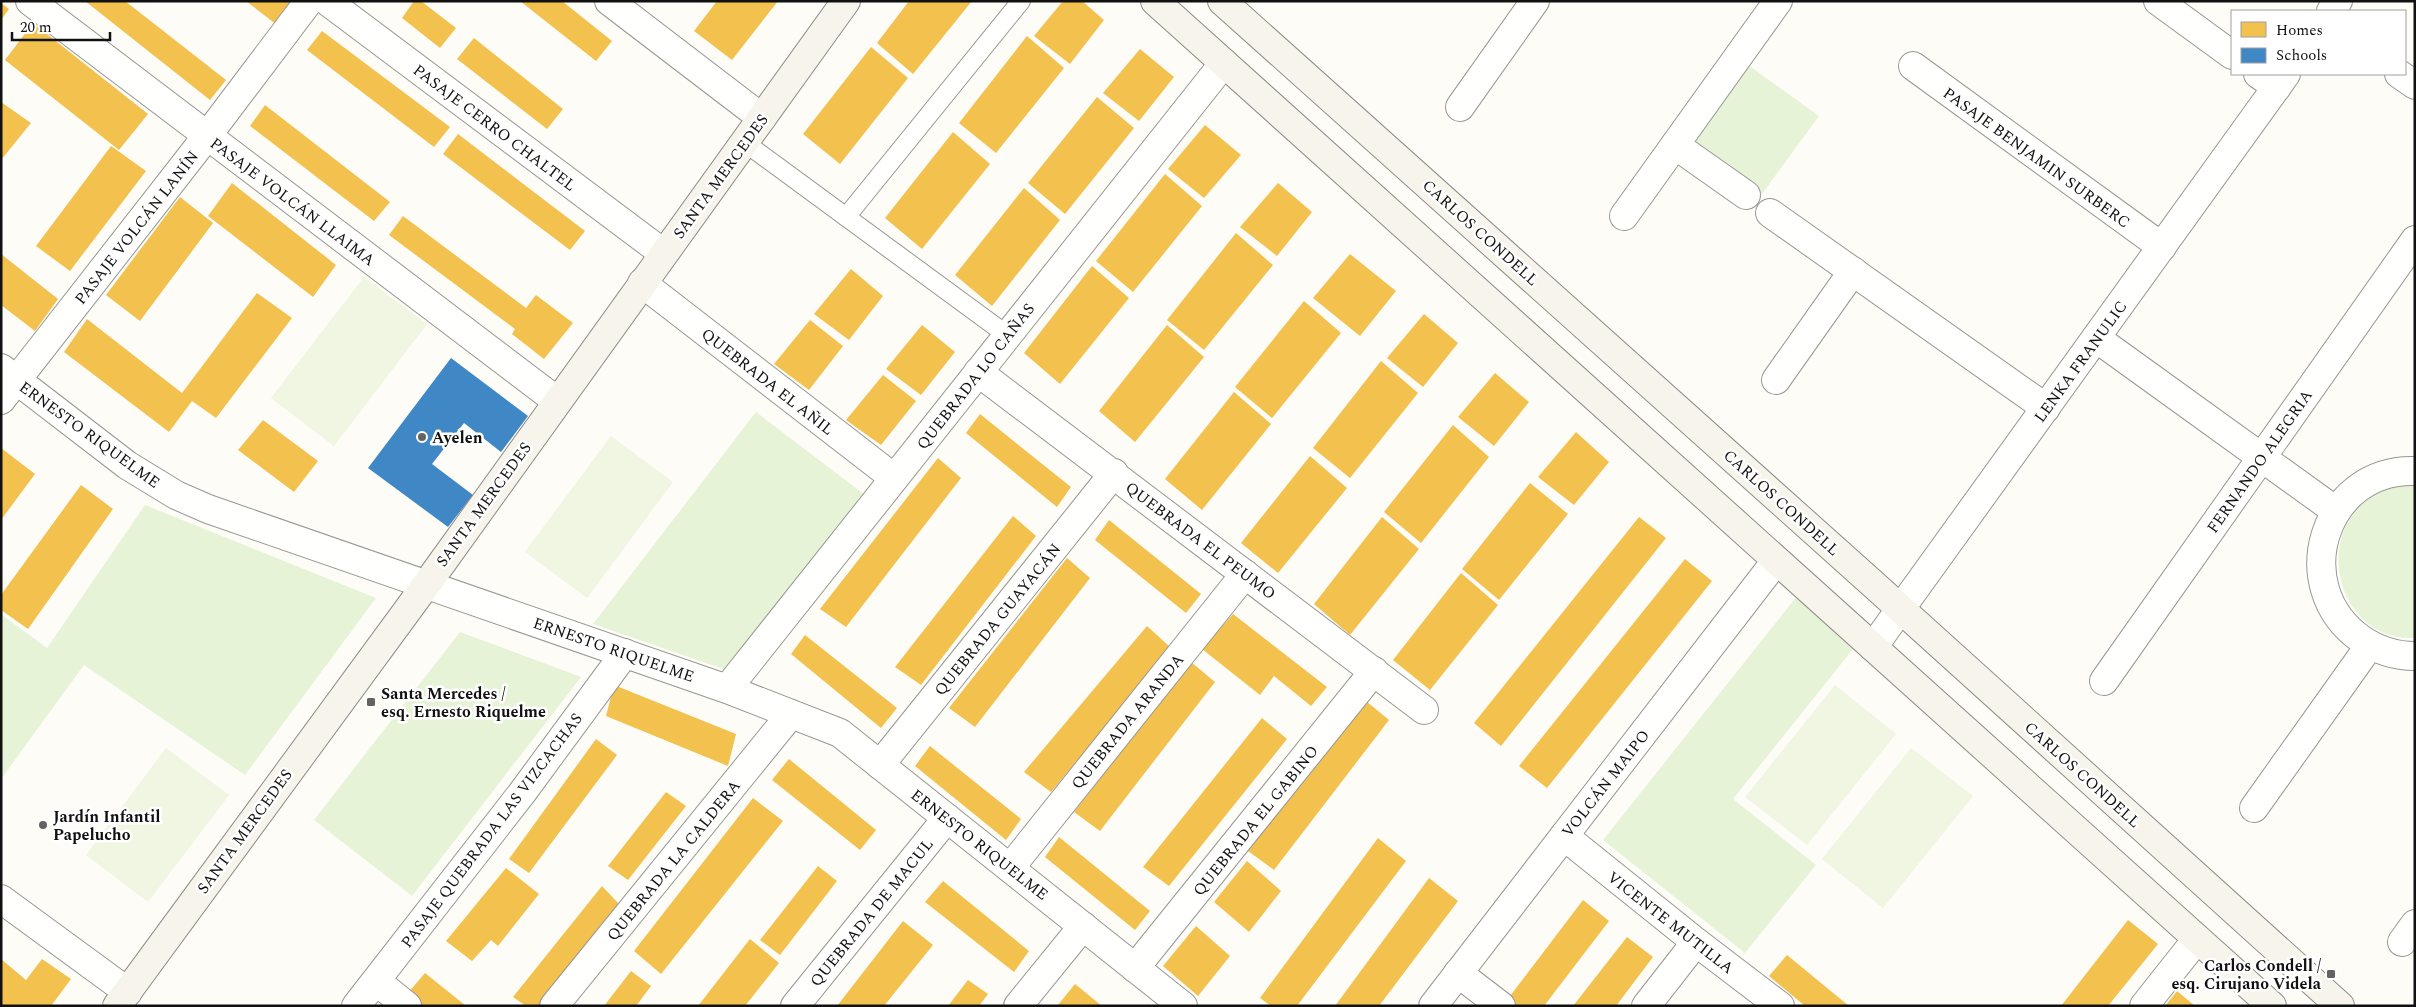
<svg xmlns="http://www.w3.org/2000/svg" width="2416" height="1007" font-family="Spectral,serif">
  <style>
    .green { fill: #e7f3d7 }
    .pitch { fill: #f0f6e1 }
    .homes { fill: #f2c14e }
    .schools { fill: #3f88c5 }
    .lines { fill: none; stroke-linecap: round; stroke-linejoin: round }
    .lane-casing { stroke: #979795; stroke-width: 20 }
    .street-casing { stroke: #979795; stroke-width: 30 }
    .secondary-casing { stroke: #8e8d8b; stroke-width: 30 }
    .lane { stroke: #fffffe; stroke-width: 18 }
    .street { stroke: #fffffe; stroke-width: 28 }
    .secondary { stroke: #f6f4eb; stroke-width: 28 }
    .poi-dot { fill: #646362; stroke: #fff; stroke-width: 2 }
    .labels { text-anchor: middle; stroke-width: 5; stroke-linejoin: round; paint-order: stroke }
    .street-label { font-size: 16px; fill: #111; stroke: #fff }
    .poi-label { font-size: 16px; font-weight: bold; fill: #111; stroke: #fff; text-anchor: start }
  </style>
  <rect width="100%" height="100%" fill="#fdfcf7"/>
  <g class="green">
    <polygon points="1744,62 1819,116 1762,194 1687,139"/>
    <polygon points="756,412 865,495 729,671 593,624"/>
    <path d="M2415,484v154c-84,3 -107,-120 -27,-150 8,-2 18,-2 27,-4z"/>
    <polygon points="145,505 376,598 245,775 84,665 1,779 1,614 47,648"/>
    <polygon points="1797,596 1857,644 1733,799 1816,865 1745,953 1603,840"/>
    <polygon points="460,632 581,677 412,896 314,820"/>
  </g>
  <g class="pitch">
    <polygon points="364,277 427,324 334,446 271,398"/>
    <polygon points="611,436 673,482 587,598 525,552"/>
    <polygon points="1835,685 1896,734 1807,845 1745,797"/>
    <polygon points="166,748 229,795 148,902 86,855"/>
    <polygon points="1911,748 1973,796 1883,908 1822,859"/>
  </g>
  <g class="homes">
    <polygon points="85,1 125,1 226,80 210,100"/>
    <polygon points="246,1 289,1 293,4 277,25"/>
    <polygon points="414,1 421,1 456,28 440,48 402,18"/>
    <polygon points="520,1 562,1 612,41 596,61"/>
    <polygon points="717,1 778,1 732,60 694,31"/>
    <polygon points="909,1 972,1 913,74 877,43"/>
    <polygon points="1063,1 1082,1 1104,20 1070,64 1034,36"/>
    <polygon points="1,3 9,9 1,20"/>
    <polygon points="33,23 148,114 119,150 5,60"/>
    <polygon points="322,31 450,127 434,147 307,50"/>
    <polygon points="1027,36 1064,68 996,153 959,123"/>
    <polygon points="474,38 563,109 547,129 457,59"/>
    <polygon points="871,47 908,78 840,164 803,134"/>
    <polygon points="1140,49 1174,77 1139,121 1103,93"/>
    <polygon points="1097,97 1134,128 1065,214 1028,183"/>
    <polygon points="1,102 31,123 1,160"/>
    <polygon points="265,105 390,202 374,221 250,126"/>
    <polygon points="1205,125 1241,155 1204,198 1168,169"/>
    <polygon points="953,132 990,164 922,249 885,218"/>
    <polygon points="458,134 585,231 570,250 443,154"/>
    <polygon points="111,146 146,171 70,271 36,246"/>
    <polygon points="1165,174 1202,206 1133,292 1096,261"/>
    <polygon points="232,183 336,265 313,297 208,216"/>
    <polygon points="1278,183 1312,212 1277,256 1240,227"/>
    <polygon points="1024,188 1060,220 992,306 955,275"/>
    <polygon points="180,197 213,223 140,321 106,295"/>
    <polygon points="403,216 526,308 536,295 573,323 544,359 512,334 515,329 389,235"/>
    <polygon points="1236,233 1273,265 1204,350 1167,320"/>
    <polygon points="1,254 58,299 35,331 1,305"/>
    <polygon points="1350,254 1396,291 1360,336 1313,298"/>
    <polygon points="1092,266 1129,298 1060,384 1024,353"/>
    <polygon points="851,269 883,296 849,340 814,314"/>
    <polygon points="257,293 292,318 216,418 192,401 169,432 64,352 87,319 182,393"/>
    <polygon points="1304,301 1341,333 1272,418 1235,387"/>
    <polygon points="1424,314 1458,343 1423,387 1387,358"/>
    <polygon points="810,320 843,346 809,390 774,364"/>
    <polygon points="922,325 955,352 921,395 886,369"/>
    <polygon points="1167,325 1204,357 1135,442 1099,411"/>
    <polygon points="1381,361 1418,393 1350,478 1313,448"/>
    <polygon points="1495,373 1529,402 1494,446 1458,417"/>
    <polygon points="883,375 916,401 881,445 846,420"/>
    <polygon points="1234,392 1271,424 1202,510 1165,479"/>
    <polygon points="980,414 1071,487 1057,507 966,433"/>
    <polygon points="263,420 318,461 294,492 238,450"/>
    <polygon points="1453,425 1489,457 1421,543 1384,512"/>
    <polygon points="1576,432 1609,462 1574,505 1538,477"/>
    <polygon points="1,448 35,474 1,520"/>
    <polygon points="1310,456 1347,488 1278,573 1241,543"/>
    <polygon points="938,458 961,478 846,627 820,609"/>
    <polygon points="1530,483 1568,514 1499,600 1462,569"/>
    <polygon points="81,485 113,509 28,629 1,610 1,595"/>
    <polygon points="1013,516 1036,536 921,685 895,667"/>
    <polygon points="1382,517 1419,549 1350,635 1314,604"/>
    <polygon points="1639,517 1666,538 1501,746 1474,723"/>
    <polygon points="1109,520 1201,594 1186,613 1095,540"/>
    <polygon points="1067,558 1090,578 975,727 949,708"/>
    <polygon points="1685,559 1712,581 1547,788 1519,766"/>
    <polygon points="1461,573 1498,605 1430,690 1393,660"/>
    <polygon points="1233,614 1327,687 1311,706 1274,676 1260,695 1202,649"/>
    <polygon points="1147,626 1171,648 1051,792 1024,772"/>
    <polygon points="805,635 897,708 881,728 791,654"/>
    <polygon points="1191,662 1215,682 1100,831 1074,812"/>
    <polygon points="614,685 736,734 728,766 606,716"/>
    <polygon points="1366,701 1389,720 1274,870 1248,851"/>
    <polygon points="1262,718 1287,739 1169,886 1143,867"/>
    <polygon points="596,739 617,755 529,873 509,859"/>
    <polygon points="930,746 1021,819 1006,840 915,766"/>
    <polygon points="789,759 876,830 860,850 772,780"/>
    <polygon points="666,792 686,806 628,880 608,866"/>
    <polygon points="753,798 783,821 661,974 634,951"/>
    <polygon points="1059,837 1150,911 1135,930 1045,857"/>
    <polygon points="1378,838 1406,861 1297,1006 1271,1006 1260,998"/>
    <polygon points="1247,861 1281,891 1249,932 1214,902"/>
    <polygon points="818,866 837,881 780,955 760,940"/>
    <polygon points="506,868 539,894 498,946 491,940 472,961 446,941"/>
    <polygon points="1429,878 1458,901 1379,1006 1335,1006"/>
    <polygon points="943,881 1029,951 1014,972 925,902"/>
    <polygon points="602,886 619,904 538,1006 526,1006 513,997"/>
    <polygon points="1583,900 1609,921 1544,1006 1506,1006 1504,1004"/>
    <polygon points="2128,920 2158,944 2108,1006 2061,1006"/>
    <polygon points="903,921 933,945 884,1006 837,1006"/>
    <polygon points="1196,926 1230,956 1198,996 1163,966"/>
    <polygon points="1627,937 1653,957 1616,1006 1573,1006"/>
    <polygon points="750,939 779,963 745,1006 698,1006"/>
    <polygon points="1787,955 1849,1006 1805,1006 1769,976"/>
    <polygon points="1,959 26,980 42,959 71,979 51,1006 1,1006"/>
    <polygon points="631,971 651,986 636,1006 604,1006"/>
    <polygon points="425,973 466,1006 423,1006 408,993"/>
    <polygon points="968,980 988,994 979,1006 948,1006"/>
    <polygon points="1075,984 1102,1006 1058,1005"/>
    <polygon points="2177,991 2195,1006 2165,1006"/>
  </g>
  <polygon class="schools" points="451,358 528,416 501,452 464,423 432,464 473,495 448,527 368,468"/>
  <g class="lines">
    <g class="lane-casing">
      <g id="lane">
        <polyline points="744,142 1007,335"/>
        <polyline points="846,217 1021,1"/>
      </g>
    </g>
    <g class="street-casing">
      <g id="street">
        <polyline points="30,1 557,401"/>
        <polyline points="327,1 663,253"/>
        <polyline points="609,1 762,118"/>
        <polyline points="2158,1 2232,55"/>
        <polyline points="2331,11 2338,1"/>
        <polyline points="1913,66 2162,247"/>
        <polyline points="2258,74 2277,87"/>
        <polyline points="2399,74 2415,85"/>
        <polyline points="1460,107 1535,1"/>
        <polyline points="1675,145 1746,195"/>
        <polyline points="1770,213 2046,408"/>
        <polyline points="1624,216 1778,1"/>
        <polyline points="642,283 894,478"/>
        <polyline points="2096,338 2336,511"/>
        <polyline points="1,368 127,465 176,495 208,509 727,689 840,733 1183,1006"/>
        <polyline points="978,372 1424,710"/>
        <polyline points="1776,380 1853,271"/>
        <polyline points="1,400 207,136 309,1"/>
        <path d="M2415,471c-92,-3 -128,116 -54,168 16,11 34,17 54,17"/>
        <polyline points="1873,647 2286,74"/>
        <polyline points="2104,681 2415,240"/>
        <polyline points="727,689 1224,63"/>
        <polyline points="880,765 1114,473"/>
        <polyline points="2254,808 2370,645"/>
        <polyline points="1564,836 1696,942 1780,1006"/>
        <polyline points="1010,868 1245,574"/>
        <polyline points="1,899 128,992"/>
        <polyline points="2402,942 2415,924"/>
        <polyline points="1135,968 1374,671"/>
        <polyline points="1458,973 1501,1006"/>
        <polyline points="376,981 407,1006"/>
        <polyline points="356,1006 522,793 625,653"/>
        <polyline points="554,1006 791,714"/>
        <polyline points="795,1006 947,818"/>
        <polyline points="1018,1006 1083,926"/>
        <polyline points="1433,1006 1776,561"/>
        <polyline points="1646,1006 1696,942"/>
        <polyline points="2144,1006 2197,939"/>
      </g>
    </g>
    <g class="secondary-casing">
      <g id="secondary">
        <polyline points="1155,1 2272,1006"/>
        <polyline points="1222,1 1873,584 2340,1006"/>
        <polyline points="117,1006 426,585 846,1"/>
      </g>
    </g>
    <use href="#lane" class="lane"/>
    <use href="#street" class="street"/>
    <use href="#secondary" class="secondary"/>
  </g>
  <g class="poi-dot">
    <circle cx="422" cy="437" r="5"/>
    <rect x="366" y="697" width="10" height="10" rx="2.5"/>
    <circle cx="43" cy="825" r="5"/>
    <rect x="2326" y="969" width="10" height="10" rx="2.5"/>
  </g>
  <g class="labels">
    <g class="street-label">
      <text transform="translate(495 127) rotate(37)" y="6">PASAJE CERRO CHALTEL</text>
      <text transform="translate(2037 157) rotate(36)" y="6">PASAJE BENJAMIN SURBERC</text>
      <text transform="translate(720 176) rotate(-54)" y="6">SANTA MERCEDES</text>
      <text transform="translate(293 201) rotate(37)" y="6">PASAJE VOLCÁN LLAIMA</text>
      <text transform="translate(136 227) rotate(-52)" y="6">PASAJE VOLCÁN LANÍN</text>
      <text transform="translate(1481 232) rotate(42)" y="6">CARLOS CONDELL</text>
      <text transform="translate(2080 361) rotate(-54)" y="6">LENKA FRANULIC</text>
      <text transform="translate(975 376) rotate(-52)" y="6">QUEBRADA LO CAÑAS</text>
      <text transform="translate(768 381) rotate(38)" y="6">QUEBRADA EL AÑIL</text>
      <text transform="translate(90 434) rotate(36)" y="6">ERNESTO RIQUELME</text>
      <text transform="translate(2259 461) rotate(-55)" y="6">FERNANDO ALEGRIA</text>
      <text transform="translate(1782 502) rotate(42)" y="6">CARLOS CONDELL</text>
      <text transform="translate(483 504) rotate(-54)" y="6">SANTA MERCEDES</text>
      <text transform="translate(1201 540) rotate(37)" y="6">QUEBRADA EL PEUMO</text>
      <text transform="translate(997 619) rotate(-51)" y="6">QUEBRADA GUAYACÁN</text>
      <text transform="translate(614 649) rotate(19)" y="6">ERNESTO RIQUELME</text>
      <text transform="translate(1127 721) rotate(-51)" y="6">QUEBRADA ARANDA</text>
      <text transform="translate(2083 774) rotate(42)" y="6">CARLOS CONDELL</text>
      <text transform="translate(1605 783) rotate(-52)" y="6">VOLCÁN MAIPO</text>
      <text transform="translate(1255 820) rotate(-51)" y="6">QUEBRADA EL GABINO</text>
      <text transform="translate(491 830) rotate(-53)" y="6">PASAJE QUEBRADA LAS VIZCACHAS</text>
      <text transform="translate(244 831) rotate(-54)" y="6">SANTA MERCEDES</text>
      <text transform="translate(980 844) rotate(38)" y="6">ERNESTO RIQUELME</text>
      <text transform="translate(673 860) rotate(-51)" y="6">QUEBRADA LA CALDERA</text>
      <text transform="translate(871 912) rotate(-51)" y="6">QUEBRADA DE MACUL</text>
      <text transform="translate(1671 922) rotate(38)" y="6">VICENTE MUTILLA</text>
    </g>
    <g class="poi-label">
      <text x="432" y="443">Ayelen</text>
      <text x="381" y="699">Santa Mercedes /<tspan x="381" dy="18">esq. Ernesto Riquelme</tspan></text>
      <text x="53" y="822">Jardín Infantil<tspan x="53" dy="18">Papelucho</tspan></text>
      <text x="2321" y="971" text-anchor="end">Carlos Condell /<tspan x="2321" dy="18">esq. Cirujano Videla</tspan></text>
    </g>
  </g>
  <rect width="2416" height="1007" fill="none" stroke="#111111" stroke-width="5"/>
  <rect x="2231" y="10" width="175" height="65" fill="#ffffff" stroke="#a0a0a0"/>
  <rect x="2241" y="22" width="25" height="15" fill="#f2c14e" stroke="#a0a0a0"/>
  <text x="2276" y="35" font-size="15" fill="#111111">Homes</text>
  <rect x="2241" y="48" width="25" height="15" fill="#3f88c5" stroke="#a0a0a0"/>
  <text x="2276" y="60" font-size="15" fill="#111111">Schools</text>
  <path d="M12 32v8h98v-8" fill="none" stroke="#111111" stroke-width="2.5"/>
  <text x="20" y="32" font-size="15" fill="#111111" stroke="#ffffff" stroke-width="4" paint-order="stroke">20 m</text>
</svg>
